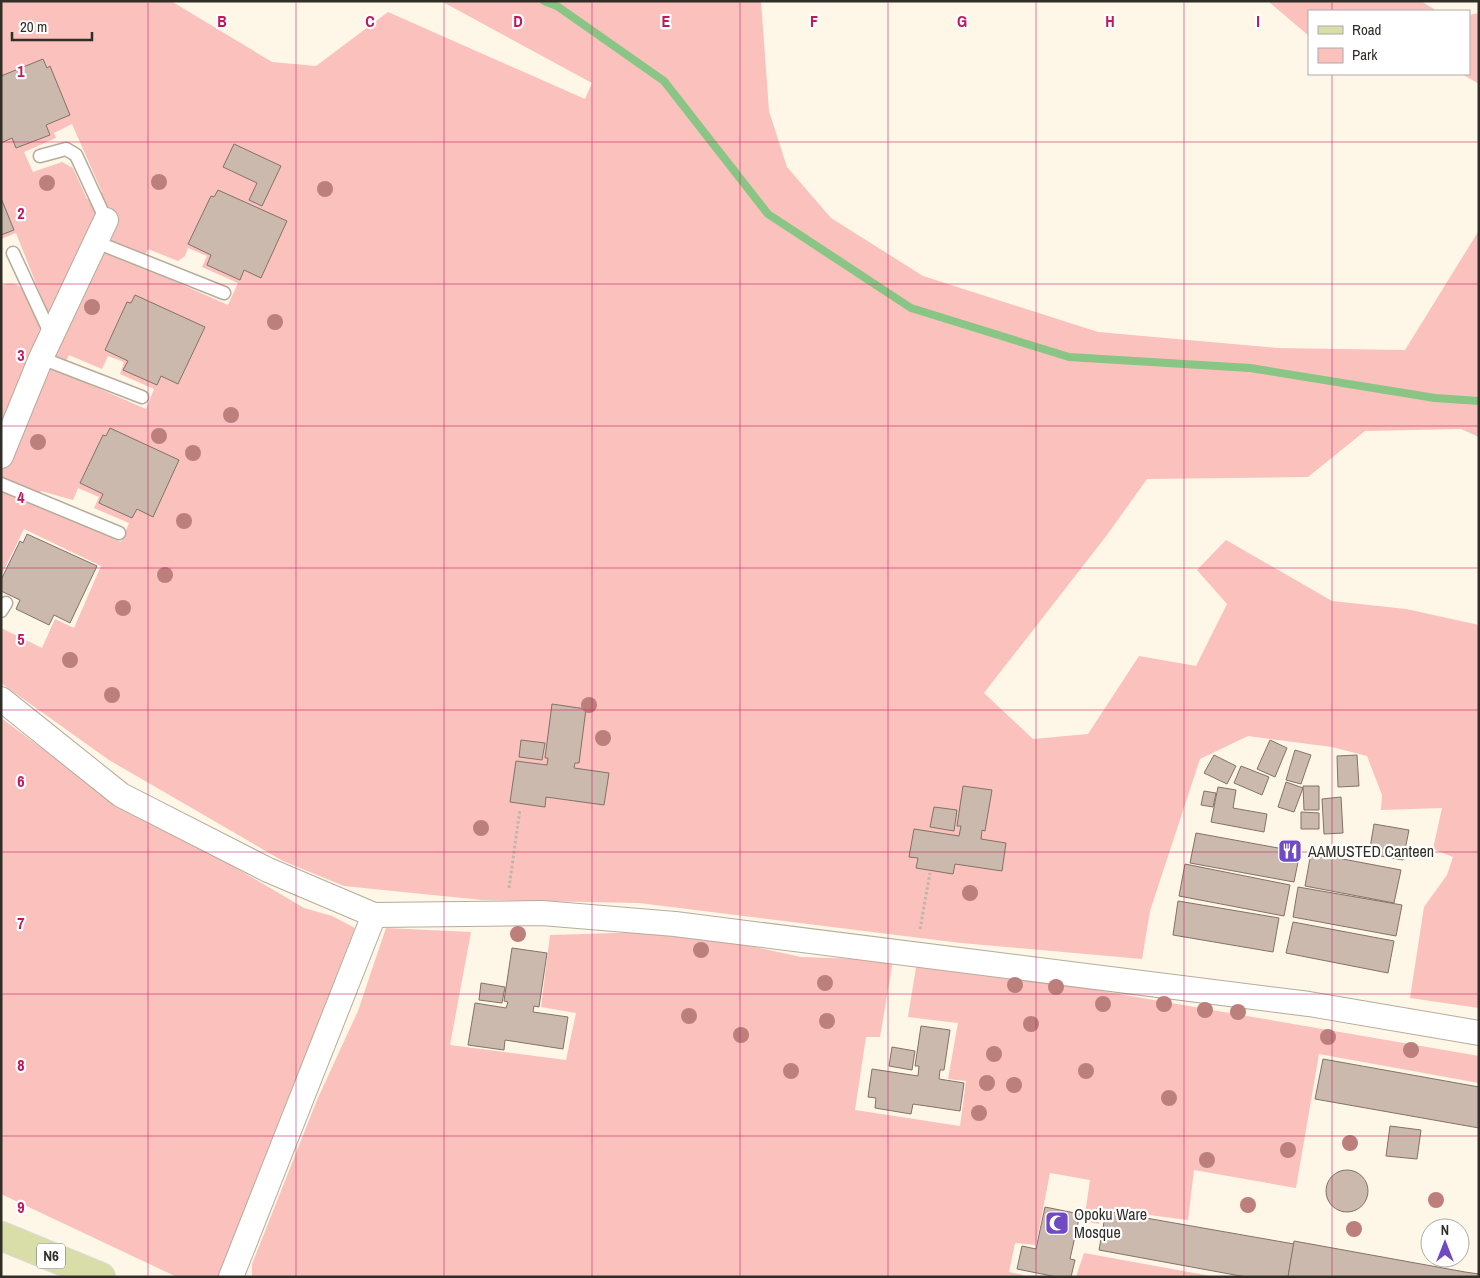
<svg xmlns="http://www.w3.org/2000/svg" width="1480" height="1278" font-family="'Archivo Narrow',sans-serif">
  <style>
    .green { fill: #fac1bd; fill-rule: evenodd }
    .lines { fill: none; stroke-linecap: round; stroke-linejoin: round }
    .stream { stroke: #89c584; stroke-width: 8 }
    .building { fill: #cbb9ae; stroke: #837267 }
    .service-casing { stroke: #b6ac9b; stroke-width: 15 }
    .minor-casing { stroke: #b6ac9b; stroke-width: 26 }
    .primary-casing { stroke: #dad9d8; stroke-width: 30 }
    .path { stroke: #bdb6aa; stroke-width: 3; stroke-dasharray: 2.5 2.5; stroke-linecap: butt }
    .service { stroke: #fff; stroke-width: 12 }
    .minor { stroke: #fff; stroke-width: 24 }
    .primary { stroke: #d9dda8; stroke-width: 28 }
    .tree { fill: #bd7f7c }
    .grid { fill: none; stroke: #c2185b; stroke-width: 1; stroke-opacity: 0.55 }
    .labels { text-anchor: middle; stroke-width: 4.5; stroke-linejoin: round; paint-order: stroke }
    .shield { fill: #fff; stroke: #6f6d68; stroke-width: 1 }
    .shield-label { font-size: 15px; font-weight: bold; fill: #312e27 }
    .poi-label { font-size: 16px; fill: #312e27; stroke: #fff; text-anchor: start }
    .grid-label { font-size: 16px; text-anchor: middle; font-weight: bold; fill: #c2185b; stroke: #fff; stroke-width: 4.5; stroke-linejoin: round; paint-order: stroke }
  </style>
  <rect width="100%" height="100%" fill="#fef6e7"/>
  <g class="green">
    <path d="M1,1h170l101,61 44,4 72,-54 197,87 7,-16 -151,-82h320l8,110 18,56 44,51 92,58 175,56 179,16 128,2 73,-118 1,-6v211l-18,-8 -96,2 -57,46 -161,2 -40,56 -123,158 49,46 55,-5 51,-78 57,10 31,-62 -30,-34 29,-30 106,61 74,8 73,16v383l-69,-10 14,-91 23,-32 6,-18 -20,-8 9,-41 -61,2 1,-15 -15,-39 -35,-9 -84,-11 -48,23 -50,152 -8,48 -181,-16 -322,-40 -157,-3 -138,-14 -61,-25 -174,-101 -108,-77v-55l41,20 13,-29 19,9 27,-62 -77,-37 -23,47v-290c23,-9 26,12 34,28l11,-5 -30,-76 -15,6zM72,124l30,68 -15,7 -14,-31 -11,-6 -29,10 -9,-20 32,-14 -2,-5zM188,248l19,8 -5,11 36,16 -10,22 -88,-39 8,-17 30,12 7,-5zM69,355l33,14 6,-13 16,6 -4,12 34,15 -8,20 -85,-37zM78,488l21,9 -5,11 35,15 -8,19 -86,-37 6,-14 32,9z"/>
    <polygon points="1268,1 1421,1 1437,11 1309,11 1309,36"/>
    <polygon points="1479,13 1479,84 1462,74 1469,74 1469,15"/>
    <polygon points="1,718 78,775 304,908 332,916 355,928 219,1277 177,1277 1,1194"/>
    <polygon points="386,928 471,932 450,1045 566,1060 576,1013 541,1007 550,935 680,931 801,957 893,960 880,1037 866,1037 855,1110 960,1126 966,1081 948,1079 958,1023 908,1017 917,961 974,969 1479,1056 1479,1083 1319,1054 1296,1188 1194,1170 1188,1220 1103,1209 1099,1224 1084,1221 1090,1180 1050,1173 1036,1245 1015,1243 1009,1272 1023,1275 1023,1277 252,1277 252,1264 317,1100 358,1011"/>
    <polygon points="1084,1253 1216,1277 1076,1277"/>
  </g>
  <g class="lines">
    <polyline class="stream" points="544,1 557,6 664,81 768,214 911,308 1069,357 1250,368 1435,398 1479,401"/>
  </g>
  <g class="building">
    <polygon points="43,59 47,68 50,66 70,115 46,125 50,135 16,148 12,138 1,143 1,76"/>
    <polygon points="234,144 281,166 262,206 249,200 257,183 223,167"/>
    <polygon points="218,190 287,221 261,278 244,270 240,280 207,265 211,255 188,244 211,196 214,197"/>
    <polygon points="1,198 14,230 1,235"/>
    <polygon points="135,295 205,327 178,384 161,376 157,385 123,370 128,361 105,350 127,302 131,303"/>
    <polygon points="110,428 179,460 153,517 137,509 132,518 99,503 103,494 80,483 103,435 106,436"/>
    <polygon points="27,534 97,566 70,623 54,615 49,625 16,609 20,600 1,591 1,580 20,541 23,543"/>
    <polygon points="552,704 586,709 579,763 575,763 574,768 609,773 604,805 546,797 545,807 510,802 516,761 547,765 548,758 545,758"/>
    <polygon points="521,740 545,743 542,760 519,757"/>
    <polygon points="1270,740 1287,748 1275,777 1257,769"/>
    <polygon points="1295,750 1311,755 1301,784 1286,780"/>
    <polygon points="1214,755 1236,766 1227,784 1204,773"/>
    <polygon points="1357,755 1359,786 1338,787 1337,756"/>
    <polygon points="1241,766 1269,777 1262,795 1234,783"/>
    <polygon points="1286,782 1303,788 1294,812 1278,807"/>
    <polygon points="963,786 992,790 985,831 982,830 981,839 1006,843 1002,871 955,864 953,874 916,868 918,858 909,857 914,829 959,836 961,826 957,826"/>
    <polygon points="1303,786 1319,786 1319,810 1304,810"/>
    <polygon points="1218,787 1236,790 1233,808 1267,814 1264,832 1211,822"/>
    <polygon points="1204,791 1216,793 1213,807 1201,805"/>
    <polygon points="1341,797 1343,833 1324,834 1322,799"/>
    <polygon points="934,807 957,810 954,831 930,827"/>
    <polygon points="1301,812 1319,813 1319,829 1301,829"/>
    <polygon points="1374,824 1409,830 1403,860 1369,854"/>
    <polygon points="1196,833 1300,852 1294,882 1190,863"/>
    <polygon points="1311,853 1401,870 1394,903 1305,886"/>
    <polygon points="1185,864 1290,885 1284,916 1179,896"/>
    <polygon points="1298,887 1402,905 1396,936 1293,917"/>
    <polygon points="1178,901 1279,918 1273,952 1173,935"/>
    <polygon points="1293,922 1394,941 1388,973 1286,953"/>
    <polygon points="512,948 547,953 539,1007 534,1006 533,1012 568,1017 563,1049 505,1040 504,1050 468,1045 475,1003 506,1008 508,1002 504,1001"/>
    <polygon points="481,983 505,987 502,1003 479,1000"/>
    <polygon points="921,1026 950,1030 944,1070 940,1070 939,1079 964,1083 960,1111 913,1104 911,1114 875,1108 876,1098 868,1097 872,1069 918,1076 919,1066 915,1066"/>
    <polygon points="892,1047 915,1051 912,1070 889,1066"/>
    <polygon points="1323,1059 1479,1087 1479,1128 1315,1099"/>
    <polygon points="1390,1126 1421,1130 1417,1159 1386,1156"/>
    <circle cx="1347" cy="1191" r="21"/>
    <polygon points="1045,1207 1080,1214 1070,1259 1075,1260 1071,1277 1057,1277 1017,1269 1022,1246 1036,1249"/>
    <polygon points="1106,1211 1294,1244 1288,1277 1246,1277 1099,1250"/>
    <polygon points="1294,1241 1465,1272 1479,1274 1478,1277 1288,1277"/>
  </g>
  <g class="lines">
    <g class="service-casing">
      <g id="service">
        <polyline points="40,156 66,149 76,155 106,220"/>
        <polyline points="96,242 224,293"/>
        <polyline points="13,253 52,337"/>
        <polyline points="41,358 142,397"/>
        <polyline points="1,484 119,533"/>
        <polyline points="1,611 6,603"/>
      </g>
    </g>
    <g class="minor-casing">
      <g id="minor">
        <polyline points="1,456 41,358 106,220"/>
        <polyline points="1,699 121,795 268,870 374,915 542,913 675,924 1309,1004 1479,1033"/>
        <polyline points="231,1277 374,915"/>
      </g>
    </g>
    <g class="primary-casing">
      <polyline id="primary" points="1,1236 101,1277"/>
    </g>
    <g class="path">
      <polyline points="509,888 520,809"/>
      <polyline points="920,929 930,873"/>
    </g>
    <use href="#service" class="service"/>
    <use href="#minor" class="minor"/>
    <use href="#primary" class="primary"/>
  </g>
  <g class="tree">
    <circle cx="159" cy="182" r="8"/>
    <circle cx="47" cy="183" r="8"/>
    <circle cx="325" cy="189" r="8"/>
    <circle cx="92" cy="307" r="8"/>
    <circle cx="275" cy="322" r="8"/>
    <circle cx="231" cy="415" r="8"/>
    <circle cx="159" cy="436" r="8"/>
    <circle cx="38" cy="442" r="8"/>
    <circle cx="193" cy="453" r="8"/>
    <circle cx="184" cy="521" r="8"/>
    <circle cx="165" cy="575" r="8"/>
    <circle cx="123" cy="608" r="8"/>
    <circle cx="70" cy="660" r="8"/>
    <circle cx="112" cy="695" r="8"/>
    <circle cx="589" cy="705" r="8"/>
    <circle cx="603" cy="738" r="8"/>
    <circle cx="481" cy="828" r="8"/>
    <circle cx="970" cy="893" r="8"/>
    <circle cx="518" cy="934" r="8"/>
    <circle cx="701" cy="950" r="8"/>
    <circle cx="825" cy="983" r="8"/>
    <circle cx="1015" cy="985" r="8"/>
    <circle cx="1056" cy="987" r="8"/>
    <circle cx="1103" cy="1004" r="8"/>
    <circle cx="1164" cy="1004" r="8"/>
    <circle cx="1205" cy="1010" r="8"/>
    <circle cx="1238" cy="1012" r="8"/>
    <circle cx="689" cy="1016" r="8"/>
    <circle cx="827" cy="1021" r="8"/>
    <circle cx="1031" cy="1024" r="8"/>
    <circle cx="741" cy="1035" r="8"/>
    <circle cx="1328" cy="1037" r="8"/>
    <circle cx="1411" cy="1050" r="8"/>
    <circle cx="994" cy="1054" r="8"/>
    <circle cx="791" cy="1071" r="8"/>
    <circle cx="1086" cy="1071" r="8"/>
    <circle cx="987" cy="1083" r="8"/>
    <circle cx="1014" cy="1085" r="8"/>
    <circle cx="1169" cy="1098" r="8"/>
    <circle cx="979" cy="1113" r="8"/>
    <circle cx="1350" cy="1143" r="8"/>
    <circle cx="1288" cy="1150" r="8"/>
    <circle cx="1207" cy="1160" r="8"/>
    <circle cx="1436" cy="1200" r="8"/>
    <circle cx="1248" cy="1205" r="8"/>
    <circle cx="1354" cy="1229" r="8"/>
  </g>
  <path class="grid" d="M148,1v1276M296,1v1276M444,1v1276M592,1v1276M740,1v1276M888,1v1276M1036,1v1276M1184,1v1276M1332,1v10M1332,74v1203M1,142h1478M1,284h1478M1,426h1478M1,568h1478M1,710h1478M1,852h1478M1,994h1478M1,1136h1478"/>
  <defs>
    <g id="restaurant-square" transform="scale(1.25)"><rect x="-9" y="-9" width="18" height="18" rx="4" fill="#704ac3" stroke="#fff"/><path d="M-5-6h1v4h1v-4h1v4h1v-4h1v5L-1.5 .5V6h-2V.5L-5-1ZM5-6V6H3V1.5H1.5Q1.5-4 5-6Z" fill="#fff"/></g>
    <g id="mosque-square" transform="scale(1.25)"><rect x="-9" y="-9" width="18" height="18" rx="4" fill="#704ac3" stroke="#fff"/><path d="M3.5-4.9A6 6 0 1 0 3.5 4.9A5 5 0 1 1 3.5-4.9Z" fill="#fff"/></g>
  </defs>
  <g fill-rule="evenodd">
    <use href="#restaurant-square" x="1290" y="851"/>
    <use href="#mosque-square" x="1057" y="1223"/>
  </g>
  <g class="labels">
    <rect class="shield" x="37" y="1243.5" width="28" height="25" rx="4"/>
    <g class="shield-label">
      <text x="51" y="1261">N6</text>
    </g>
    <g class="poi-label">
      <text x="1308" y="857">AAMUSTED Canteen</text>
      <text x="1074" y="1220">Opoku Ware<tspan x="1074" dy="18">Mosque</tspan></text>
    </g>
  </g>
  <g class="grid-label">
    <text x="222" y="27">B</text>
    <text x="370" y="27">C</text>
    <text x="518" y="27">D</text>
    <text x="666" y="27">E</text>
    <text x="814" y="27">F</text>
    <text x="962" y="27">G</text>
    <text x="1110" y="27">H</text>
    <text x="1258" y="27">I</text>
    <text x="21" y="77">1</text>
    <text x="21" y="219">2</text>
    <text x="21" y="361">3</text>
    <text x="21" y="503">4</text>
    <text x="21" y="645">5</text>
    <text x="21" y="787">6</text>
    <text x="21" y="929">7</text>
    <text x="21" y="1071">8</text>
    <text x="21" y="1213">9</text>
  </g>
  <rect width="1480" height="1278" fill="none" stroke="#312e27" stroke-width="5"/>
  <rect x="1308" y="10" width="162" height="65" fill="#ffffff" stroke="#adaba9"/>
  <rect x="1318" y="26" width="25" height="8" fill="#d9dda8" stroke="#adaba9"/>
  <text x="1352" y="35" font-size="15" fill="#312e27">Road</text>
  <rect x="1318" y="48" width="25" height="15" fill="#fac1bd" stroke="#adaba9"/>
  <text x="1352" y="60" font-size="15" fill="#312e27">Park</text>
  <g transform="translate(1445 1243)"><circle r="24" fill="#ffffff" stroke="#adaba9"/>
  <path d="M0-4L9 19L0 12L-9 19Z" fill="#704ac3"/>
  <text y="-8" font-size="14" font-weight="bold" text-anchor="middle" fill="#312e27">N</text>
  </g>
  <path d="M12 32v8h80v-8" fill="none" stroke="#312e27" stroke-width="2.5"/>
  <text x="20" y="32" font-size="15" fill="#312e27" stroke="#ffffff" stroke-width="4" paint-order="stroke">20 m</text>
</svg>
